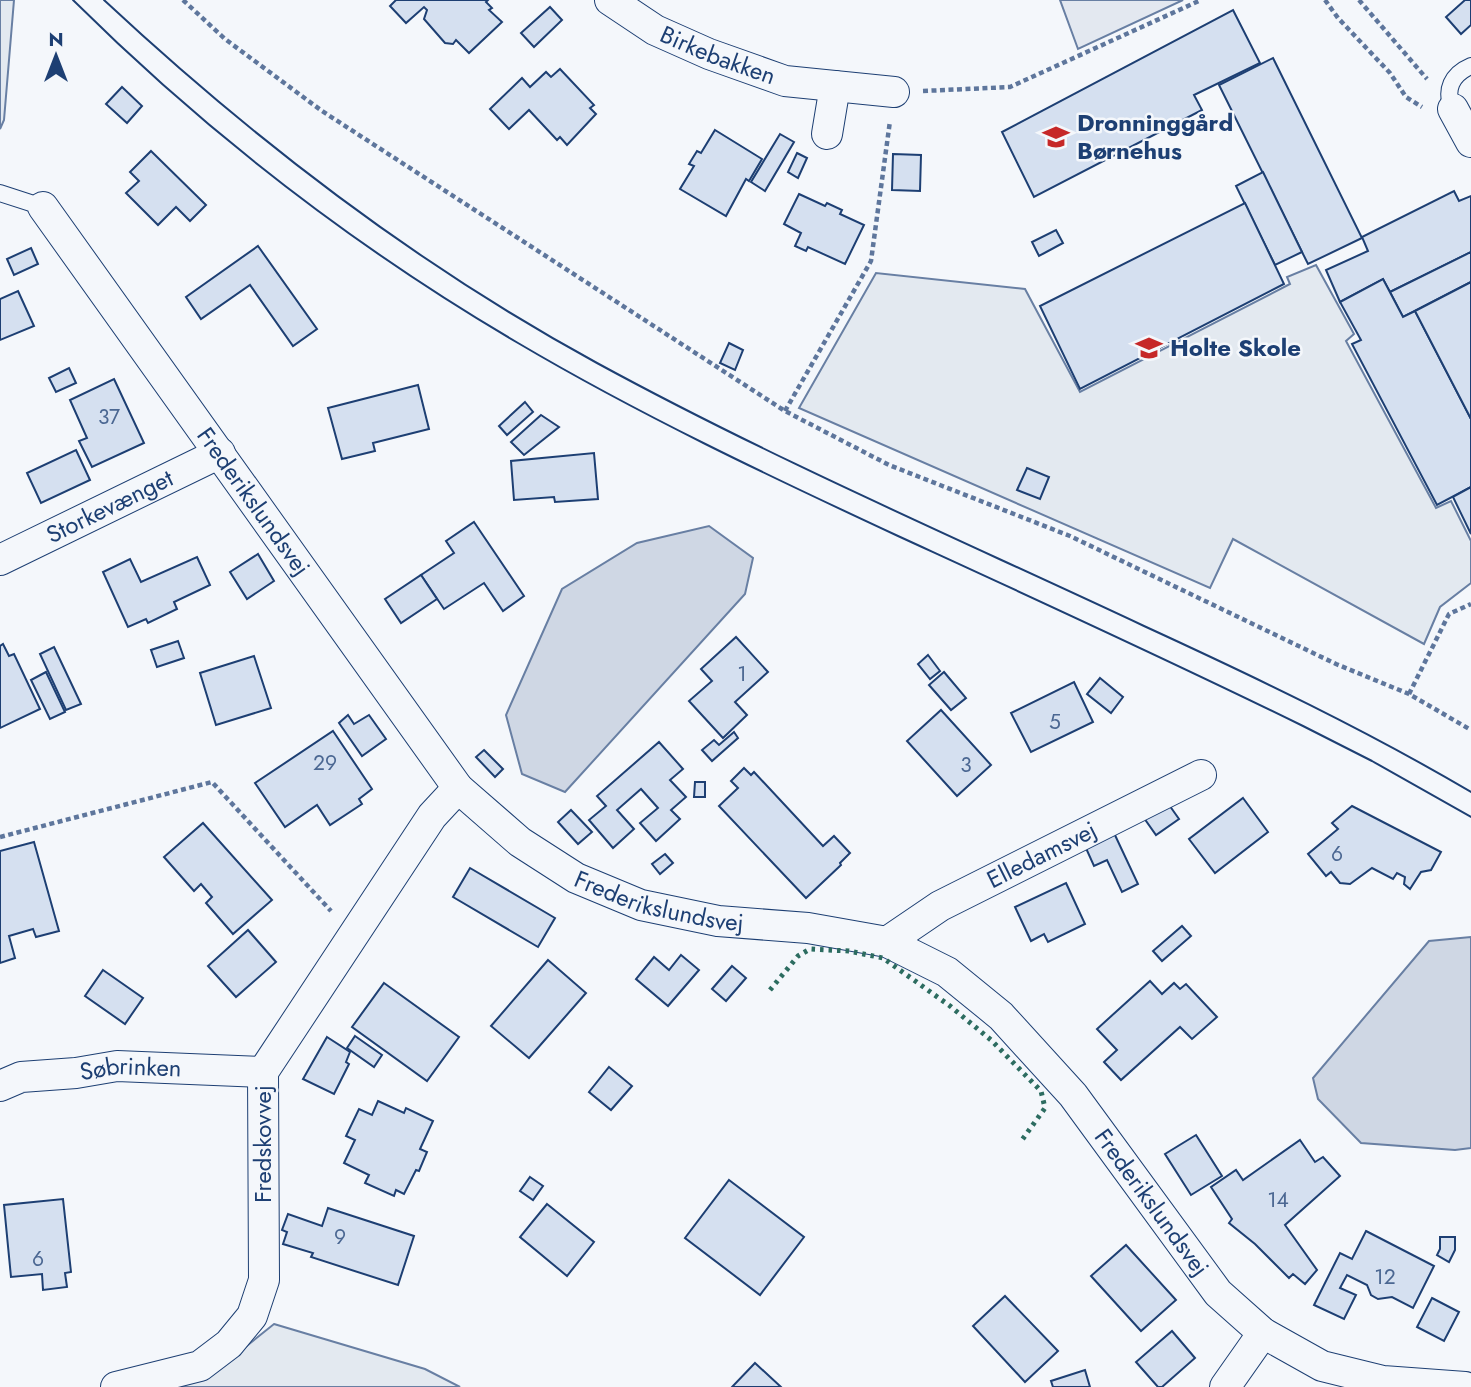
<svg xmlns="http://www.w3.org/2000/svg" width="1471" height="1387" font-family="Jost,sans-serif">
  <style>
    .green { fill: #e3e9f0; stroke: #687fa3; stroke-width: 2 }
    .parking { fill: #e3e8f0; stroke: #687fa3; stroke-width: 2 }
    .water { fill: #cfd7e4; stroke: #687fa3; stroke-width: 2 }
    .building { fill: #d5e0f0; stroke: #1d3f73; stroke-width: 2 }
    .lines { fill: none; stroke-linecap: round; stroke-linejoin: round }
    .service-casing { stroke: #1d3f73; stroke-width: 18 }
    .minor-casing { stroke: #1d3f73; stroke-width: 32 }
    .path { stroke: #5e769c; stroke-width: 4.5; stroke-dasharray: 5 3.5; stroke-linecap: butt }
    .service { stroke: #f4f7fb; stroke-width: 16 }
    .minor { stroke: #f4f7fb; stroke-width: 30 }
    .tram { stroke: #1d3f73; stroke-width: 2 }
    .hedge { stroke: #2c6c60; stroke-width: 5; stroke-dasharray: 3.5 5; stroke-linecap: butt }
    .labels { text-anchor: middle; stroke-width: 5; stroke-linejoin: round; paint-order: stroke }
    .number-label { font-size: 21px; fill: #4b6792 }
    .street-label { font-size: 24px; fill: #1d3f73; stroke: #f4f7fb }
    .poi-label { font-size: 24px; font-weight: bold; fill: #1d3f73; stroke: #f4f7fb; text-anchor: start }
  </style>
  <rect width="100%" height="100%" fill="#f4f7fb"/>
  <g class="green">
    <polygon points="0,0 14,0 4,120 0,129"/>
    <polygon points="1316,265 1354,334 1346,341 1436,508 1451,501 1471,541 1471,583 1440,607 1424,644 1233,539 1210,588 799,408 876,273 1025,289 1080,392 1290,284 1287,277"/>
    <polygon points="274,1324 425,1369 460,1387 168,1387 213,1373"/>
  </g>
  <polygon class="parking" points="1060,0 1183,0 1078,49"/>
  <g class="water">
    <polygon points="709,526 753,558 745,594 565,792 522,774 506,715 562,589 637,543"/>
    <polygon points="1471,937 1471,1148 1455,1150 1361,1143 1318,1099 1313,1078 1429,941"/>
  </g>
  <g class="building">
    <polygon points="396,0 488,0 486,2 492,8 489,10 502,22 469,53 456,40 453,44 445,43 424,19 427,10 424,7 406,23 390,6"/>
    <polygon points="1465,0 1471,0 1471,25 1461,34 1446,17"/>
    <polygon points="550,7 562,20 534,47 521,33"/>
    <polygon points="1233,10 1260,63 1194,95 1202,110 1034,197 1002,132"/>
    <polygon points="1273,58 1362,238 1308,264 1219,85"/>
    <polygon points="560,69 594,105 590,108 596,114 567,145 560,137 557,140 529,110 509,129 490,109 522,78 530,87 546,72 551,77"/>
    <polygon points="122,87 142,106 127,123 106,104"/>
    <polygon points="715,130 762,159 749,181 746,179 726,216 680,189 694,166 689,164 697,151 701,153"/>
    <polygon points="780,134 794,142 765,191 751,182"/>
    <polygon points="151,151 206,205 190,221 176,207 158,225 126,193 139,181 130,172"/>
    <polygon points="797,153 807,158 798,178 788,172"/>
    <polygon points="893,154 921,155 920,191 892,190"/>
    <polygon points="1263,172 1302,252 1275,265 1236,186"/>
    <polygon points="1454,191 1459,201 1471,196 1471,252 1390,292 1383,279 1340,302 1326,270 1368,251 1362,237"/>
    <polygon points="799,194 825,206 827,203 842,210 840,214 864,225 845,264 808,247 806,251 795,246 801,233 784,224"/>
    <polygon points="1245,203 1284,284 1080,389 1040,306"/>
    <polygon points="1056,230 1063,243 1039,256 1032,242"/>
    <polygon points="258,246 317,329 293,346 250,285 201,319 186,297"/>
    <polygon points="31,248 38,264 14,275 7,259"/>
    <polygon points="1471,252 1471,282 1403,317 1390,292"/>
    <polygon points="1383,279 1403,317 1415,311 1471,419 1471,487 1437,505 1352,344 1361,340 1340,302"/>
    <polygon points="1471,282 1471,419 1415,311"/>
    <polygon points="18,291 34,326 0,340 0,299"/>
    <polygon points="729,343 743,350 735,370 720,363"/>
    <polygon points="69,368 76,383 56,392 49,378"/>
    <polygon points="114,379 144,443 92,467 79,441 87,438 70,400"/>
    <polygon points="418,385 429,429 373,443 375,451 342,459 328,408"/>
    <polygon points="525,402 533,412 507,435 499,426"/>
    <polygon points="541,415 559,427 524,455 511,442"/>
    <polygon points="76,450 90,480 41,503 27,473"/>
    <polygon points="594,453 598,499 555,502 554,497 514,500 511,461"/>
    <polygon points="1027,468 1049,477 1040,499 1017,490"/>
    <polygon points="1471,487 1471,534 1453,497"/>
    <polygon points="474,522 524,596 503,611 484,583 444,609 421,575 454,553 446,541"/>
    <polygon points="258,554 274,581 247,599 230,572"/>
    <polygon points="197,557 210,585 174,602 177,609 148,623 146,619 128,627 103,572 130,559 141,582"/>
    <polygon points="421,575 437,599 401,623 385,599"/>
    <polygon points="736,637 768,672 735,702 747,715 723,738 689,701 712,681 701,669"/>
    <polygon points="178,641 184,658 157,667 151,650"/>
    <polygon points="3,644 9,656 14,654 40,709 0,728 0,646"/>
    <polygon points="54,647 81,704 66,710 40,654"/>
    <polygon points="928,655 940,671 930,679 918,664"/>
    <polygon points="254,656 271,708 216,725 200,673"/>
    <polygon points="46,672 65,712 50,719 31,680"/>
    <polygon points="944,672 966,698 951,710 929,685"/>
    <polygon points="1100,678 1123,697 1111,713 1087,694"/>
    <polygon points="1074,682 1093,722 1031,752 1011,713"/>
    <polygon points="941,710 991,765 957,796 907,741"/>
    <polygon points="348,715 354,724 369,715 386,739 362,756 339,723"/>
    <polygon points="333,731 372,789 359,799 362,804 330,825 317,805 285,827 255,783"/>
    <polygon points="734,732 738,738 712,761 702,750 714,740 719,745"/>
    <polygon points="659,742 683,769 670,780 686,797 671,810 680,819 656,841 640,823 658,808 641,789 617,810 634,829 613,848 589,820 606,806 597,796"/>
    <polygon points="484,750 503,769 495,777 476,757"/>
    <polygon points="744,768 751,775 754,772 823,846 834,836 850,853 840,863 841,865 806,898 719,806 738,788 731,781"/>
    <polygon points="695,782 705,782 705,797 694,797"/>
    <polygon points="1243,798 1268,832 1215,873 1189,839"/>
    <polygon points="1167,802 1179,819 1156,835 1144,818"/>
    <polygon points="1352,806 1441,852 1431,870 1421,872 1410,889 1404,884 1405,877 1397,873 1393,879 1372,868 1350,884 1340,883 1331,872 1326,876 1308,854 1338,829 1332,823"/>
    <polygon points="571,810 592,832 578,844 558,822"/>
    <polygon points="203,823 272,900 233,934 206,903 212,897 201,884 194,891 164,857"/>
    <polygon points="1114,833 1138,884 1122,892 1107,860 1094,866 1085,846"/>
    <polygon points="34,842 59,931 36,937 33,929 9,936 15,958 0,963 0,851"/>
    <polygon points="665,854 673,863 660,874 652,864"/>
    <polygon points="470,868 555,918 538,947 453,897"/>
    <polygon points="1066,883 1085,924 1048,942 1044,934 1031,941 1015,907"/>
    <polygon points="1182,926 1191,936 1162,961 1153,951"/>
    <polygon points="248,930 276,962 236,997 208,966"/>
    <polygon points="681,955 699,970 668,1006 636,979 654,957 669,970"/>
    <polygon points="548,960 586,993 529,1058 491,1026"/>
    <polygon points="732,966 746,978 726,1001 712,989"/>
    <polygon points="103,970 143,998 125,1024 85,996"/>
    <polygon points="1150,981 1162,994 1174,983 1180,989 1186,984 1217,1017 1192,1039 1180,1027 1121,1080 1104,1062 1117,1050 1097,1029"/>
    <polygon points="384,983 459,1037 427,1081 352,1027"/>
    <polygon points="355,1036 382,1055 374,1067 347,1048"/>
    <polygon points="327,1037 350,1052 346,1062 349,1064 334,1094 303,1079"/>
    <polygon points="609,1067 632,1086 611,1110 589,1092"/>
    <polygon points="378,1101 404,1113 406,1108 433,1121 420,1149 427,1152 419,1171 416,1170 404,1194 396,1190 394,1196 365,1183 369,1175 344,1163 355,1140 346,1136 359,1109 372,1115"/>
    <polygon points="1196,1135 1222,1176 1191,1195 1165,1154"/>
    <polygon points="1300,1140 1315,1162 1323,1157 1340,1176 1285,1225 1317,1270 1305,1284 1293,1274 1289,1278 1255,1244 1229,1223 1232,1219 1211,1187 1236,1170 1243,1180"/>
    <polygon points="530,1177 543,1186 533,1200 520,1191"/>
    <polygon points="729,1180 804,1237 760,1295 685,1238"/>
    <polygon points="63,1199 71,1272 65,1273 67,1287 43,1290 42,1274 11,1277 4,1205"/>
    <polygon points="547,1204 594,1242 567,1276 520,1237"/>
    <polygon points="328,1208 414,1236 398,1285 311,1257 313,1253 283,1244 287,1232 282,1230 288,1214 322,1226"/>
    <polygon points="1366,1231 1434,1266 1413,1308 1392,1297 1378,1299 1371,1295 1367,1285 1347,1275 1340,1288 1356,1295 1344,1319 1314,1305 1340,1253 1352,1259"/>
    <polygon points="1440,1237 1455,1237 1455,1250 1449,1262 1437,1255 1440,1249"/>
    <polygon points="1126,1245 1176,1300 1141,1331 1091,1276"/>
    <polygon points="1005,1296 1058,1351 1025,1382 973,1326"/>
    <polygon points="1432,1298 1459,1312 1444,1341 1417,1327"/>
    <polygon points="1172,1331 1195,1358 1162,1387 1158,1387 1136,1362"/>
    <polygon points="755,1363 781,1387 732,1387"/>
    <polygon points="1085,1370 1090,1387 1053,1387 1051,1381"/>
  </g>
  <g class="lines">
    <g class="service-casing">
      <g id="service">
        <path d="M1453,109c-9,-19 -1,-35 18,-43"/>
        <polyline points="0,193 43,207"/>
      </g>
    </g>
    <g class="minor-casing">
      <g id="minor">
        <path id="s1" d="M610,0l45,30 54,24 76,27 109,11"/>
        <polyline points="1453,109 1471,142"/>
        <polyline points="827,134 835,86"/>
        <path id="s2" d="M43,207l415,581 62,54 56,36 65,27 77,16 90,7 79,14 60,30 54,44 72,79 145,198 45,40 59,33 61,15 82,6"/>
        <path id="s3" d="M0,560l220,-107"/>
        <path id="s4" d="M887,942l53,-36 261,-131"/>
        <path id="s5" d="M0,1086l21,-9 55,-4 41,-7 146,6"/>
        <polyline points="116,1387 200,1366 229,1344 252,1316 264,1280 263,1072 432,816 458,788"/>
        <polyline points="1225,1387 1263,1333"/>
      </g>
    </g>
    <g class="path">
      <polyline points="183,0 225,39 322,111 785,411 889,465 1070,536 1336,664 1409,694 1471,730"/>
      <polyline points="1325,0 1338,18 1390,73 1406,97 1422,107"/>
      <polyline points="1359,0 1427,79"/>
      <polyline points="923,91 1010,87 1201,0"/>
      <polyline points="785,411 871,261 890,121"/>
      <polyline points="1409,694 1449,614 1471,604"/>
      <polyline points="0,837 212,782 331,911"/>
    </g>
    <use href="#service" class="service"/>
    <use href="#minor" class="minor"/>
    <g class="tram">
      <path d="M73,0c133,132 283,248 445,343 122,72 251,133 380,193 135,62 271,124 405,190l69,35 99,56"/>
      <path d="M104,0c150,140 313,265 493,363 178,97 364,177 547,263 111,51 222,104 327,166"/>
    </g>
    <polyline class="hedge" points="770,990 798,956 810,949 849,951 883,958 950,1006 991,1040 1041,1091 1045,1108 1022,1140"/>
  </g>
  <defs>
    <g id="school-bare" transform="scale(2.1)"><path d="M0-5L7-2L0 1L-7-2ZM-4 1L0 2.5L4 1V4Q0 6-4 4Z" fill="#c62828" stroke="#f4f7fb" stroke-width="2.5" paint-order="stroke"/></g>
  </defs>
  <g fill-rule="evenodd">
    <use href="#school-bare" x="1056" y="137"/>
    <use href="#school-bare" x="1149" y="348"/>
  </g>
  <g class="labels">
    <g class="number-label">
      <text x="109" y="424">37</text>
      <text x="742" y="681">1</text>
      <text x="1055" y="729">5</text>
      <text x="325" y="770">29</text>
      <text x="966" y="772">3</text>
      <text x="1337" y="861">6</text>
      <text x="1278" y="1207">14</text>
      <text x="340" y="1244">9</text>
      <text x="38" y="1266">6</text>
      <text x="1385" y="1284">12</text>
    </g>
    <g class="street-label">
      <text dy="8" stroke="none"><textPath href="#s1" startOffset="122">Birkebakken</textPath></text>
      <text dy="8" stroke="none"><textPath href="#s2" startOffset="362">Frederikslundsvej</textPath></text>
      <text dy="8" stroke="none"><textPath href="#s3" startOffset="122">Storkevænget</textPath></text>
      <text dy="8" stroke="none"><textPath href="#s4" startOffset="178">Elledamsvej</textPath></text>
      <text dy="8" stroke="none"><textPath href="#s2" startOffset="950">Frederikslundsvej</textPath></text>
      <text dy="8" stroke="none"><textPath href="#s5" startOffset="133">Søbrinken</textPath></text>
      <text transform="translate(263 1144) rotate(-90)" y="8">Fredskovvej</text>
      <text dy="8" stroke="none"><textPath href="#s2" startOffset="1559">Frederikslundsvej</textPath></text>
    </g>
    <g class="poi-label">
      <text x="1077" y="131">Dronninggård<tspan x="1077" dy="28">Børnehus</tspan></text>
      <text x="1170" y="356">Holte Skole</text>
    </g>
  </g>
  <g transform="translate(56 56)" stroke="#f4f7fb" stroke-width="5" paint-order="stroke">
  <path d="M0-5L12 26L0 18L-12 26Z" fill="#1d3f73"/>
  <text y="-10" font-size="19" font-weight="bold" text-anchor="middle" fill="#1d3f73">N</text>
  </g>
</svg>
